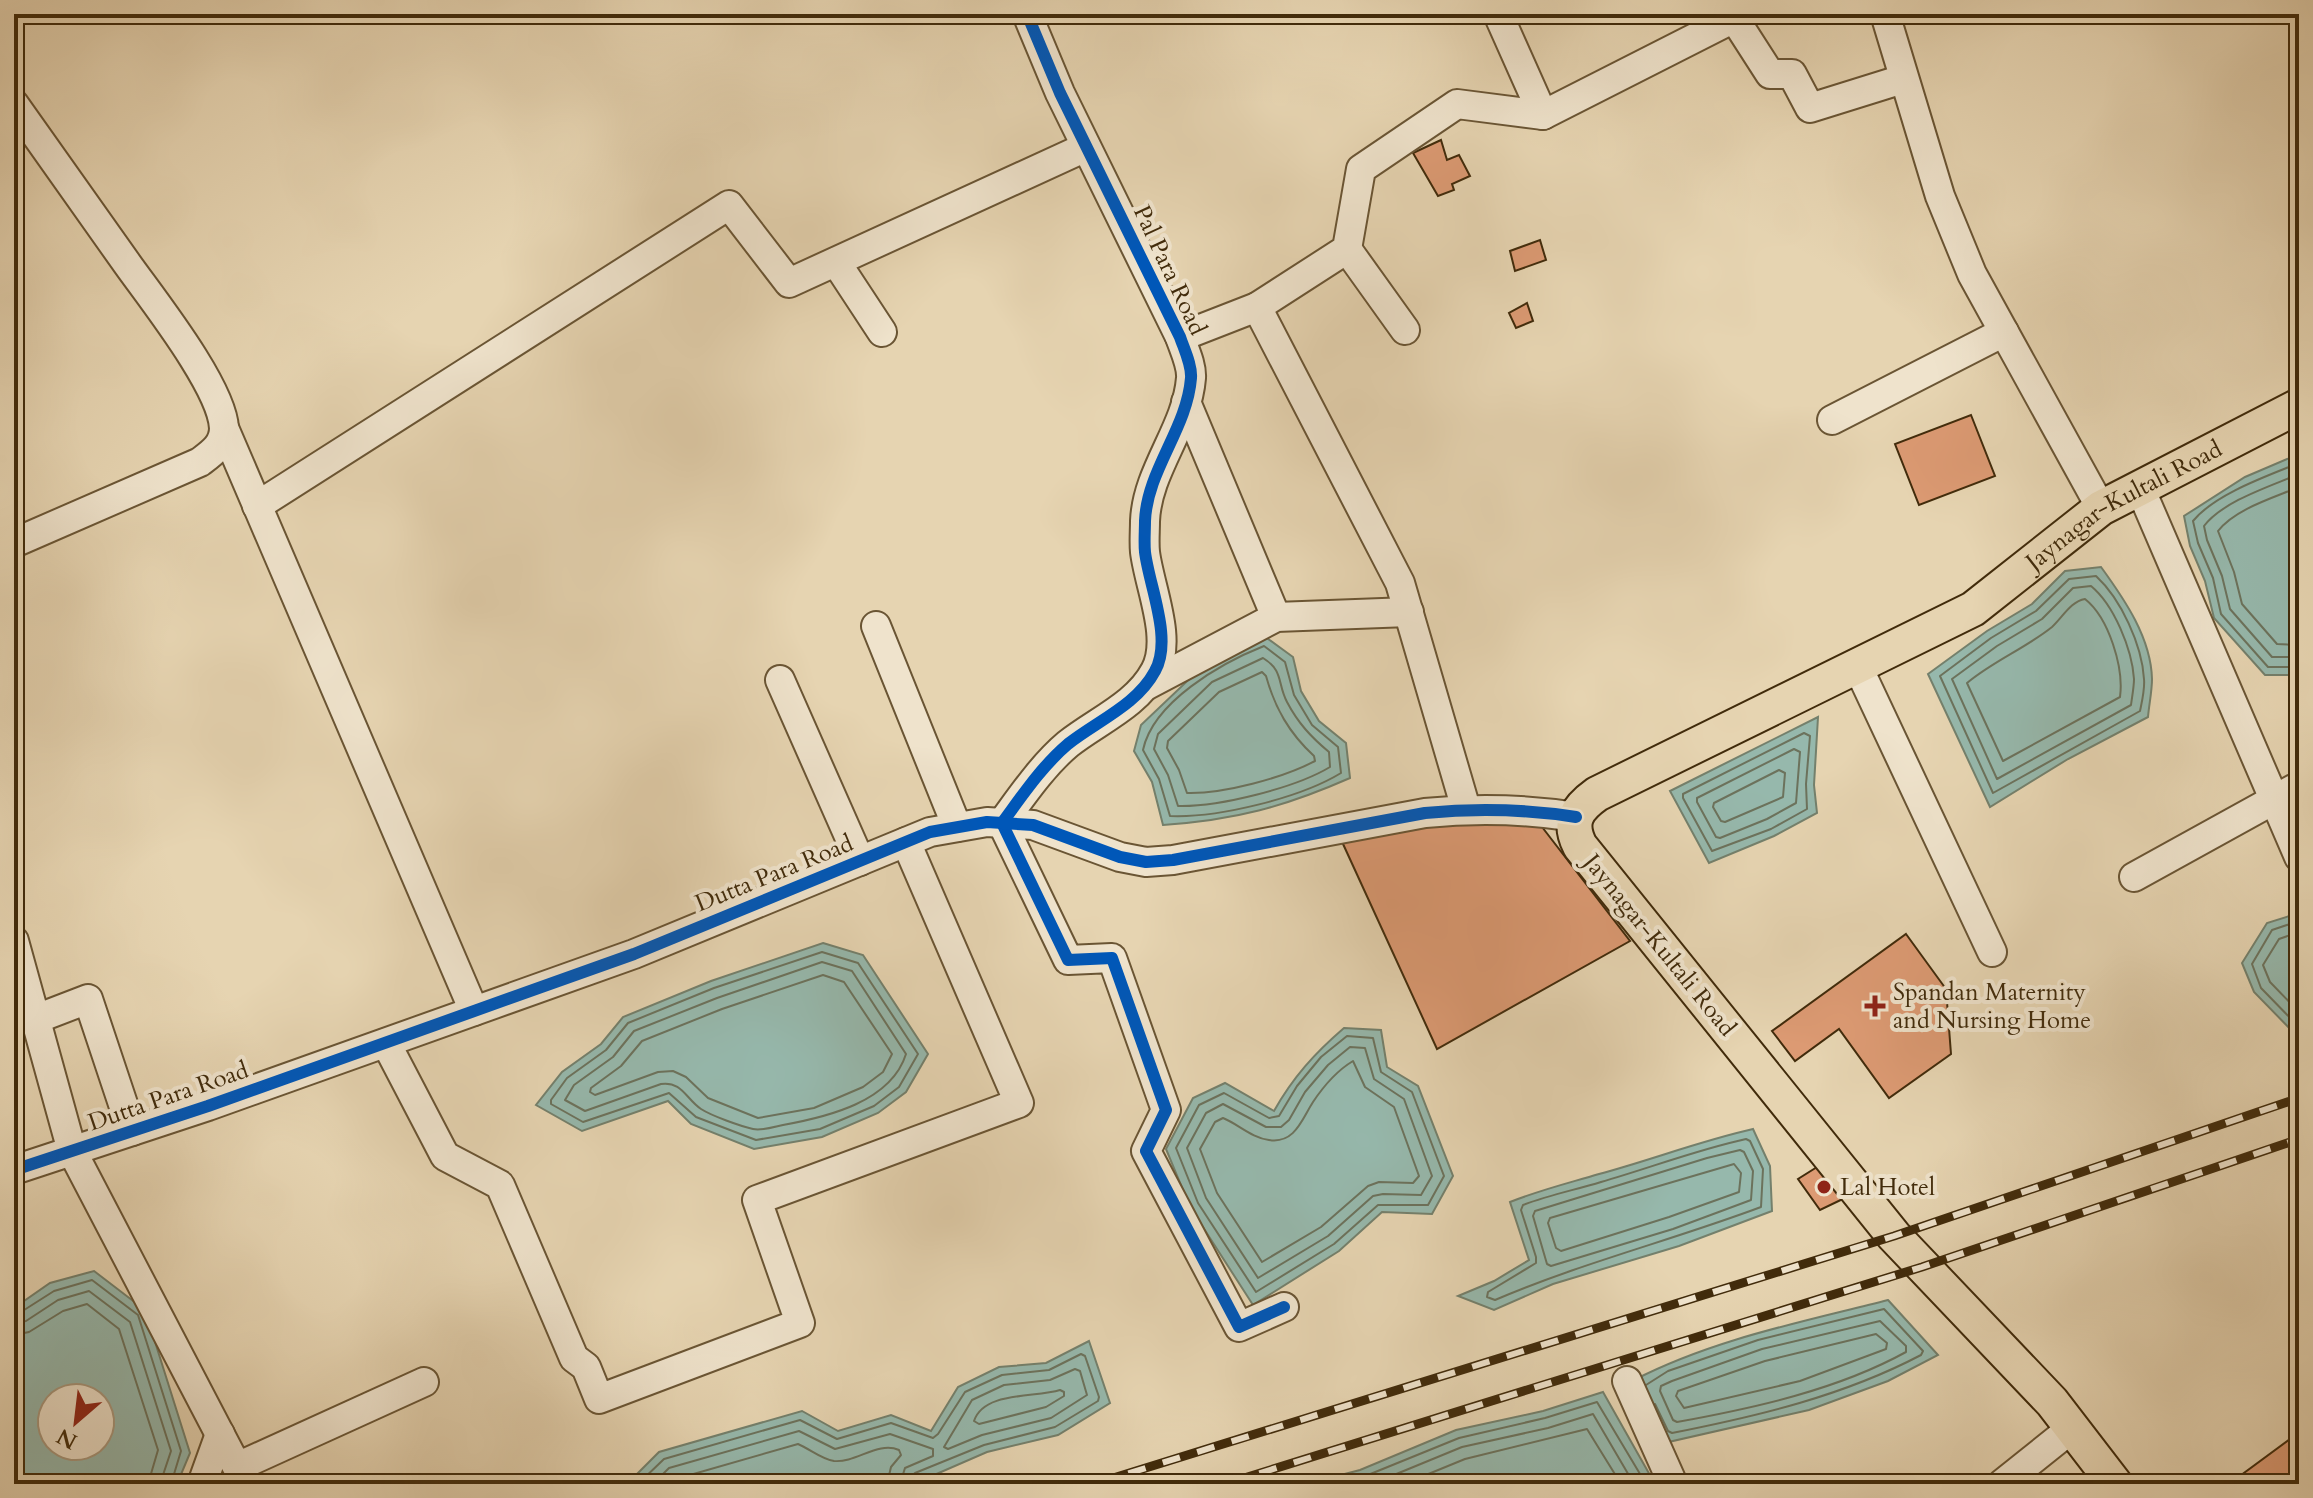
<svg xmlns="http://www.w3.org/2000/svg" width="2313" height="1498" font-family="Cardo,serif">
  <style>
    .water { fill: #96b8ac; stroke: #74806c; stroke-width: 2; fill-rule: evenodd }
    .lines { fill: none; stroke-linecap: round; stroke-linejoin: round }
    .shore { stroke: #6c725c; stroke-width: 2 }
    .building { fill: #dc9a73; stroke: #412b0b; stroke-width: 2 }
    .minor-casing { stroke: #6a5534; stroke-width: 32 }
    .major-casing { stroke: #412b0b; stroke-width: 38 }
    .minor { stroke: #efe3cc; stroke-width: 28 }
    .major { stroke: #e6d4b1; stroke-width: 34 }
    .rail-casing { stroke: #412b0b; stroke-width: 9 }
    .rail { stroke: #efe3cc; stroke-width: 6; stroke-dasharray: 18; stroke-linecap: butt }
    .cycleway-casing { stroke: #efe3cc; stroke-width: 17 }
    .cycleway { stroke: #0057b8; stroke-width: 12 }
    .poi-dot { fill: #8f2418; stroke: #efe3cc; stroke-width: 3 }
    .labels { text-anchor: middle; stroke-width: 8; stroke-linejoin: round; paint-order: stroke }
    .street-label { font-size: 24px; fill: #412b0b; stroke: #efe3cc }
    .poi-label { font-size: 24px; fill: #412b0b; stroke: #efe3cc; text-anchor: start }
  </style>
  <rect width="100%" height="100%" fill="#e6d4b1"/>
  <filter id="stains"><feTurbulence type="fractalNoise" baseFrequency=".0025" numOctaves="4"/><feColorMatrix values="0 0 0 0 .2 0 0 0 0 .09 0 0 0 0 .02 0 0 0 .5 -.17"/></filter>
  <radialGradient id="worn" r=".72"><stop offset=".6" stop-color="#630" stop-opacity="0"/><stop offset="1" stop-color="#630" stop-opacity=".3"/></radialGradient>
  <g class="water">
    <polygon points="2299,454 2299,675 2265,675 2214,618 2205,581 2190,546 2184,516 2245,477"/>
    <path d="M2101,567c24,33 50,71 51,112 0,12 -3,26 -4,38l-80,42 -78,48 -62,-133 59,-43 45,-27 33,-33z"/>
    <path d="M1264,636l29,21 8,34 18,30 27,22 4,35c-66,29 -115,42 -187,47l-11,-43 -18,-31 7,-26 62,-59z"/>
    <polygon points="1818,717 1814,785 1817,813 1774,836 1709,863 1670,791"/>
    <polygon points="2299,913 2299,1038 2254,992 2242,963 2267,923"/>
    <polygon points="823,943 863,955 928,1054 906,1092 878,1113 822,1137 754,1149 691,1124 668,1101 582,1131 536,1105 562,1072 601,1044 623,1017 711,981"/>
    <path d="M1344,1028l37,2 6,37 31,19 35,90 -21,38 -50,-2 -43,39 -86,54 -63,-98 -24,-58 27,-51 32,-15 49,28c19,-34 41,-58 70,-83z"/>
    <path d="M1753,1129l17,37 2,45 -93,35 -126,38 -59,26 -36,-14 36,-15 35,-21 -19,-58c30,-12 59,-19 89,-28 52,-14 101,-33 154,-45z"/>
    <path d="M94,1271l51,39 45,143 -13,31h-163v-176l36,-25zM52,1398h48v48h-48z"/>
    <path d="M1888,1300l50,55 -50,26 -79,29 -145,33 -30,-63c80,-41 168,-58 254,-80z"/>
    <polygon points="1089,1341 1110,1403 1058,1435 987,1452 925,1479 904,1484 627,1484 659,1452 802,1411 838,1431 891,1415 931,1431 958,1387 999,1367 1046,1363"/>
    <polygon points="1603,1392 1655,1484 1306,1484 1360,1470 1456,1430 1543,1411"/>
  </g>
  <g class="lines">
    <g class="shore">
      <path d="M2299,463c-32,13 -84,31 -106,58l5,22 15,35 8,36 47,53h31"/>
      <path d="M2299,474c-28,12 -76,27 -95,52l3,14 15,36 8,33 42,48h27"/>
      <path d="M2299,487c-26,11 -64,22 -81,44l16,41 8,32 35,40 22,1"/>
      <path d="M2096,576c25,23 46,69 48,103 1,10 -2,22 -4,32l-147,82 -53,-117 51,-38 45,-27 33,-32z"/>
      <path d="M2091,586c23,19 41,63 43,93 0,8 -2,18 -3,26l-134,74 -45,-100 45,-33 45,-27 31,-31z"/>
      <path d="M2085,599c24,19 39,69 35,98l-117,64 -36,-78c26,-22 59,-35 85,-56 10,-9 19,-26 33,-28z"/>
      <path d="M1264,646l21,16 9,33 18,30 26,22 3,26c-41,25 -123,45 -171,43l-11,-37 -16,-29c10,-48 78,-87 121,-104z"/>
      <path d="M1263,658c21,13 14,25 24,44 11,21 24,35 42,50l1,15c-35,21 -111,40 -152,39l-10,-31 -14,-26 4,-15 54,-52z"/>
      <path d="M1262,672l4,4c9,32 23,57 48,80l1,5c-32,17 -92,33 -128,32l-8,-23 -12,-22 1,-7 51,-49z"/>
      <polygon points="1804,733 1810,736 1806,784 1807,809 1771,829 1712,851 1683,798 1683,794"/>
      <polygon points="1794,749 1800,752 1796,803 1767,819 1720,838 1716,837 1697,802 1697,798"/>
      <polygon points="1779,770 1785,773 1783,797 1725,822 1721,821 1713,807 1714,803"/>
      <polyline points="2299,921 2272,930 2252,964 2261,988 2299,1027"/>
      <polyline points="2299,932 2279,939 2263,965 2270,982 2299,1012"/>
      <polygon points="822,952 858,963 918,1054 899,1087 874,1106 820,1129 756,1140 696,1117 669,1093 583,1122 551,1104 551,1100 567,1078 606,1050 628,1023 714,988"/>
      <path d="M822,962l30,9 54,83c-15,48 -79,63 -123,71 -9,2 -21,6 -30,4 -13,-3 -41,-13 -52,-20 -15,-10 -19,-28 -40,-25l-76,27 -20,-11 9,-15 39,-28 21,-26 83,-33z"/>
      <polygon points="823,975 844,982 892,1054 883,1072 863,1087 814,1108 758,1118 708,1098 686,1077 673,1071 658,1072 595,1095 590,1092 591,1088 621,1066 642,1041 722,1009"/>
      <polygon points="1347,1036 1373,1038 1381,1072 1412,1092 1444,1176 1428,1205 1378,1205 1334,1244 1256,1292 1198,1203 1176,1148 1199,1105 1224,1093 1269,1118 1279,1116 1297,1086 1321,1057"/>
      <polygon points="1350,1047 1365,1048 1374,1079 1404,1099 1432,1176 1421,1195 1383,1194 1373,1196 1328,1236 1258,1278 1206,1198 1187,1148 1206,1113 1223,1104 1266,1127 1281,1127 1289,1120 1305,1092 1328,1065"/>
      <path d="M1353,1061l12,26 29,20 25,69 -6,7 -34,-1 -11,4 -47,41 -59,35 -45,-69 -17,-44 15,-27 8,-4c15,6 29,20 46,22 26,4 33,-21 44,-38 10,-15 25,-32 40,-41z"/>
      <path d="M1746,1139l4,2 13,28 -2,38c-88,33 -180,56 -266,93l-8,-3 1,-5 48,-29v-6l-15,-47 2,-5c26,-10 52,-15 78,-23 49,-14 95,-32 145,-43z"/>
      <polygon points="1740,1150 1744,1152 1753,1171 1751,1200 1673,1229 1551,1266 1547,1264 1533,1216 1535,1211 1707,1158"/>
      <polygon points="1734,1164 1741,1173 1739,1192 1669,1217 1561,1251 1556,1248 1548,1223 1550,1218"/>
      <polyline points="14,1313 21,1312 54,1291 92,1280 138,1315 181,1451 171,1484"/>
      <path d="M1880,1321l26,25v6c-69,38 -152,56 -229,70l-4,-2 -13,-29 1,-5 11,-5 90,-32z"/>
      <polyline points="14,1323 26,1321 58,1300 89,1291 130,1322 171,1451 160,1484"/>
      <polygon points="1876,1334 1887,1343 1886,1349 1800,1381 1684,1408 1676,1396 1678,1391 1765,1361"/>
      <polyline points="14,1335 29,1332 63,1311 87,1304 119,1329 158,1450 148,1484"/>
      <polygon points="1075,1369 1080,1371 1087,1395 1051,1418 982,1435 948,1449 944,1447 972,1400 1004,1385 1050,1380"/>
      <path d="M1646,1385l22,-14 90,-31 126,-31 39,42 -2,4c-78,41 -163,61 -249,78l-4,-2 -13,-27"/>
      <path d="M1060,1390l4,2v4l-18,11 -67,17 -5,-3c10,-30 61,-23 86,-31z"/>
      <polyline points="638,1484 664,1459 800,1420 837,1439 891,1423 933,1438 938,1434 965,1392 1002,1375 1049,1370 1081,1354 1085,1356 1099,1397 1098,1401 1055,1427 984,1445 915,1473 910,1477 910,1484"/>
      <polyline points="653,1484 669,1468 799,1431 835,1449 890,1434 933,1449 933,1456 905,1468 900,1484"/>
      <path d="M670,1484l6,-5 122,-35c12,5 23,15 36,17 22,2 44,-20 65,-11l2,5 -10,12 -4,17"/>
      <polyline points="1337,1484 1363,1477 1459,1438 1545,1418 1597,1402 1646,1484"/>
      <polyline points="1372,1484 1462,1447 1548,1428 1593,1414 1634,1484"/>
      <polyline points="1404,1484 1465,1459 1587,1429 1621,1484"/>
    </g>
  </g>
  <g class="building">
    <polygon points="1441,140 1447,160 1459,155 1470,176 1452,184 1454,190 1438,196 1413,153"/>
    <polygon points="1540,240 1546,260 1515,271 1510,251"/>
    <polygon points="1527,303 1533,321 1516,328 1509,313"/>
    <polygon points="1971,415 1995,476 1919,505 1895,444"/>
    <polygon points="1532,814 1630,941 1437,1049 1338,833"/>
    <polygon points="1906,934 1946,989 1951,1054 1889,1098 1839,1029 1795,1061 1772,1031"/>
    <polygon points="1825,1162 1849,1196 1820,1210 1798,1179"/>
    <polygon points="2294,1436 2299,1443 2299,1484 2229,1484"/>
  </g>
  <g class="lines">
    <g class="minor-casing">
      <g id="minor">
        <path d="M1027,14l33,79 120,244c4,12 12,28 11,41 -4,51 -44,92 -46,143 0,10 -1,21 0,31 4,34 28,87 10,119 -18,34 -58,50 -87,73 -26,22 -46,52 -66,79l66,137 44,-2 54,152 -20,41 93,176 45,-20"/>
        <polyline points="1498,14 1543,115"/>
        <polyline points="1885,14 1940,196 1972,274 2101,508"/>
        <polyline points="1734,18 1770,74 1792,74 1810,108 1903,79"/>
        <path d="M14,104c38,53 76,107 114,161 25,35 94,122 96,163 0,17 -12,25 -24,34l-186,81"/>
        <polyline points="1347,249 1405,330"/>
        <polyline points="836,262 882,332"/>
        <polyline points="1257,307 1347,249 1361,169 1457,104 1543,115 1742,14"/>
        <polyline points="1180,337 1257,307 1400,583 1466,809"/>
        <polyline points="1186,402 1276,617"/>
        <polyline points="1832,420 2004,332"/>
        <polyline points="224,428 474,1011"/>
        <polyline points="2140,488 2299,857"/>
        <polyline points="257,506 729,205 789,283 1086,147"/>
        <polyline points="876,626 957,827"/>
        <polyline points="1857,665 1992,952"/>
        <polyline points="780,680 860,861"/>
        <polyline points="1147,685 1276,617 1409,612"/>
        <polyline points="2134,877 2299,786"/>
        <polyline points="14,941 72,1151 237,1467 424,1382"/>
        <polyline points="36,1019 88,999 132,1131"/>
        <polyline points="386,1043 445,1156 500,1185 574,1358 586,1367 599,1399 800,1323 757,1200 1019,1103 906,842"/>
        <path d="M14,1170l194,-64 426,-152 296,-122 57,-10 46,3 87,32 26,5 27,-2 252,-47c51,-5 100,-4 151,4"/>
        <polyline points="1627,1381 1673,1484"/>
        <polyline points="202,1484 220,1434"/>
        <polyline points="2002,1484 2072,1428"/>
      </g>
    </g>
    <g class="major-casing">
      <g id="major">
        <path id="s1" d="M2115,1484l-63,-82 -158,-166 -314,-390c-12,-24 -4,-37 17,-52l376,-185 128,-101 198,-102"/>
      </g>
    </g>
    <use href="#minor" class="minor"/>
    <use href="#major" class="major"/>
    <g class="rail-casing">
      <g id="rail">
        <polyline points="1094,1484 1894,1236 2299,1098"/>
        <polyline points="1225,1484 1922,1267 2299,1139"/>
      </g>
    </g>
    <use href="#rail" class="rail"/>
    <g class="cycleway-casing">
      <g id="cycleway">
        <path d="M1027,14l33,79 120,244c4,12 12,28 11,41 -4,51 -44,92 -46,143 0,10 -1,21 0,31 4,34 28,87 10,119 -18,34 -58,50 -87,73 -26,22 -46,52 -66,79l66,137 44,-2 54,152 -20,41 93,176 45,-20"/>
        <path d="M14,1170l194,-64 426,-152 296,-122 57,-10 46,3 87,32 26,5 27,-2 252,-47c51,-5 100,-4 151,4"/>
      </g>
    </g>
    <use href="#cycleway" class="cycleway"/>
  </g>
  <g class="poi-dot">
    <path d="M1871 994h8v8h8v8h-8v8h-8v-8h-8v-8h8z"/>
    <circle cx="1824" cy="1187" r="8"/>
  </g>
  <g class="labels">
    <g class="street-label">
      <text transform="translate(1170 270) rotate(65)" y="8">Pal Para Road</text>
      <text dy="8" stroke="none"><textPath href="#s1" startOffset="1498">Jaynagar-Kultali Road</textPath></text>
      <text transform="translate(774 873) rotate(-22)" y="8">Dutta Para Road</text>
      <text transform="translate(1660 945) rotate(51)" y="8">Jaynagar-Kultali Road</text>
      <text transform="translate(168 1096) rotate(-19)" y="8">Dutta Para Road</text>
    </g>
    <g class="poi-label">
      <text x="1893" y="1000">Spandan Maternity<tspan x="1893" dy="28">and Nursing Home</tspan></text>
      <text x="1840" y="1195">Lal Hotel</text>
    </g>
  </g>
  <rect width="2313" height="1498" fill="none" stroke="#e6d4b1" stroke-width="48"/>
  <rect x="16" y="16" width="2281" height="1466" fill="none" stroke="#412b0b" stroke-width="4"/>
  <rect x="24" y="24" width="2265" height="1450" fill="none" stroke="#412b0b" stroke-width="2"/>
  <g transform="translate(76 1422) rotate(208)"><circle r="38" fill="#efe3cc" stroke="#a9997f" stroke-width="2"/>
  <path d="M0-6L14 30L0 20L-14 30Z" fill="#8f2418"/>
  <text y="-12" font-size="22" font-weight="bold" text-anchor="middle" fill="#412b0b">N</text>
  </g>
  <rect width="100%" height="100%" filter="url(#stains)"/>
  <rect width="100%" height="100%" fill="url(#worn)"/>
</svg>
